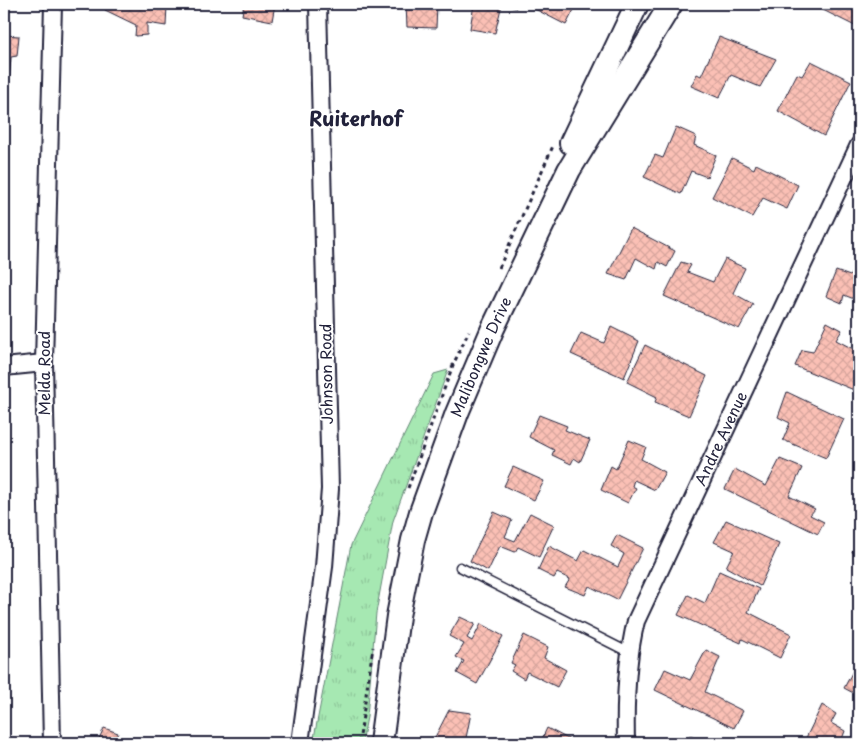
<svg xmlns="http://www.w3.org/2000/svg" width="863" height="747" font-family="'Playpen Sans',sans-serif">
  <style>
    .park { fill: url(#park-tufts); stroke: #648576 }
    .building { fill: url(#building-cross-hatch); stroke: #22223b }
    .lines { fill: none; stroke-linecap: round; stroke-linejoin: round }
    .service-casing { stroke: #22223b; stroke-width: 11 }
    .minor-casing { stroke: #22223b; stroke-width: 20 }
    .secondary-casing { stroke: #22223b; stroke-width: 26 }
    .path { stroke: #22223b; stroke-width: 3; stroke-dasharray: 4 4; stroke-linecap: butt }
    .service { stroke: #fff; stroke-width: 8 }
    .minor { stroke: #fff; stroke-width: 16 }
    .secondary { stroke: #fff; stroke-width: 22 }
    .labels { text-anchor: middle; stroke-width: 4; stroke-linejoin: round; paint-order: stroke }
    .street-label { font-size: 15px; fill: #22223b; stroke: #fff }
    .district-label { font-size: 20px; font-weight: bold; fill: #22223b; stroke: #fff }
  </style>
  <defs>
    <pattern id="park-tufts" width="24" height="20" patternUnits="userSpaceOnUse" patternTransform="scale(1.25)"><rect width="24" height="20" fill="#a6e8b2"/><path d="M3 7l-1-3M5 7V3M7 7l1-3M15 17l-1-3M17 17v-4M19 17l1-3" fill="none" stroke="#8fc79a"/></pattern>
    <pattern id="building-cross-hatch" width="8" height="8" patternUnits="userSpaceOnUse" patternTransform="scale(1.25)"><rect width="8" height="8" fill="#fbc0b5"/><path d="M0 0l8 8M0 8l8-8" fill="none" stroke="#d7a59d"/></pattern>
  </defs>
  <rect width="100%" height="100%" fill="#fff"/>
  <filter id="ink" filterUnits="userSpaceOnUse"><feTurbulence type="fractalNoise" baseFrequency=".02" numOctaves="2"/><feDisplacementMap in="SourceGraphic" scale="10" xChannelSelector="R" yChannelSelector="G"/><feConvolveMatrix kernelMatrix="1 2 1 2 8 2 1 2 1" color-interpolation-filters="sRGB"/></filter>
  <g filter="url(#ink)">
    <polygon class="park" points="448,370 393,521 376,613 367,717 362,743 313,743 351,545 434,374"/>
    <g class="building">
      <polygon points="107,4 167,5 166,26 147,23 147,35 135,36 136,25 105,10"/>
      <polygon points="244,4 275,4 272,21 242,15"/>
      <polygon points="406,4 437,4 436,28 407,27"/>
      <polygon points="474,4 517,4 516,8 502,4 495,33 470,29"/>
      <polygon points="533,4 577,4 566,25 531,7"/>
      <polygon points="819,4 859,4 859,28 817,7"/>
      <polygon points="4,35 19,36 17,56 11,57 8,95 4,94"/>
      <polygon points="719,37 776,59 760,87 731,75 719,98 691,86 697,74 701,76"/>
      <polygon points="811,61 851,81 824,136 778,111 797,74 802,76"/>
      <polygon points="676,127 696,136 694,145 716,155 707,177 691,171 681,194 644,177 655,155 663,158"/>
      <polygon points="732,158 754,169 756,164 798,185 787,209 763,198 752,217 712,197"/>
      <polygon points="631,228 675,251 667,267 658,262 656,269 636,258 626,280 608,274"/>
      <polygon points="859,256 859,301 844,295 842,303 826,296 836,271 850,276"/>
      <polygon points="725,259 745,268 733,293 753,304 739,329 664,296 681,262 691,265 687,272 713,282"/>
      <polygon points="827,322 842,330 836,340 859,352 859,392 795,366 802,350 813,352"/>
      <polygon points="611,327 639,341 624,378 571,354 581,333 604,343"/>
      <polygon points="645,345 707,376 689,416 655,402 657,397 627,382"/>
      <polygon points="787,392 844,419 826,458 783,440 790,423 778,417"/>
      <polygon points="539,415 567,426 565,430 590,440 580,462 574,458 571,464 552,455 554,450 529,437"/>
      <polygon points="629,440 646,447 641,459 665,472 655,490 634,480 632,486 636,488 628,503 601,490 611,466 616,469"/>
      <polygon points="780,459 802,468 789,496 815,509 810,515 824,522 818,534 725,489 735,469 766,486"/>
      <polygon points="513,467 544,481 534,500 504,486"/>
      <polygon points="494,512 512,520 505,537 515,541 530,513 554,525 539,557 518,547 515,552 500,546 488,571 470,561"/>
      <polygon points="726,520 779,544 760,586 726,567 734,551 714,542"/>
      <polygon points="617,535 643,548 617,600 589,586 585,595 565,587 570,579 557,573 554,578 538,570 549,546 578,561 584,550 618,567 624,554 611,546"/>
      <polygon points="859,535 859,555 852,552"/>
      <polygon points="719,571 759,589 748,612 791,634 780,658 742,639 741,643 678,615 688,595 705,603"/>
      <polygon points="460,617 475,624 467,638 472,641 481,624 503,636 477,684 457,673 464,661 456,657 464,644 449,636"/>
      <polygon points="524,635 548,647 544,658 566,670 557,687 527,672 524,679 511,671 515,665 511,663"/>
      <polygon points="706,650 720,657 705,692 743,711 734,728 655,690 665,669 690,680"/>
      <polygon points="854,669 859,672 859,696 844,688"/>
      <polygon points="822,705 836,714 831,723 845,731 842,739 851,743 808,743 804,742"/>
      <polygon points="449,710 471,713 465,743 432,743"/>
      <polygon points="104,728 118,733 116,737 130,743 97,743"/>
      <polygon points="547,728 572,741 571,743 540,743"/>
      <polygon points="690,736 707,743 687,743"/>
    </g>
    <g class="lines">
      <g class="service-casing">
        <polyline id="service" points="460,567 630,653"/>
      </g>
      <g class="minor-casing">
        <g id="minor">
          <polyline points="4,367 44,363"/>
          <polyline points="52,743 44,363 53,4"/>
          <polyline points="300,743 324,567 330,489 318,4"/>
          <path id="s1" d="M626,743c-1,-40 0,-82 10,-122l223,-476"/>
        </g>
      </g>
      <g class="secondary-casing">
        <g id="secondary">
          <polyline points="571,143 637,4"/>
          <path id="s2" d="M381,743l17,-127 15,-76 8,-28 36,-99 36,-85 76,-158 102,-166"/>
        </g>
      </g>
      <g class="path">
        <polyline points="499,268 553,146"/>
        <polyline points="408,488 453,365 469,331"/>
        <polyline points="359,743 373,647"/>
      </g>
      <use href="#service" class="service"/>
      <use href="#minor" class="minor"/>
      <use href="#secondary" class="secondary"/>
    </g>
  </g>
  <g class="labels">
    <g class="street-label">
      <text dy="5" stroke="none"><textPath href="#s2" startOffset="401">Malibongwe Drive</textPath></text>
      <text transform="translate(45 373) rotate(-90)" y="5">Melda Road</text>
      <text transform="translate(327 374) rotate(-91)" y="5">Johnson Road</text>
      <text dy="5" stroke="none"><textPath href="#s1" startOffset="324">Andre Avenue</textPath></text>
    </g>
    <g class="district-label">
      <text x="356" y="126">Ruiterhof</text>
    </g>
  </g>
  <rect width="863" height="747" fill="none" stroke="#fff" stroke-width="20"/>
  <rect x="10" y="10" width="843" height="727" fill="none" stroke="#22223b" stroke-width="2" filter="url(#ink)"/>
</svg>
